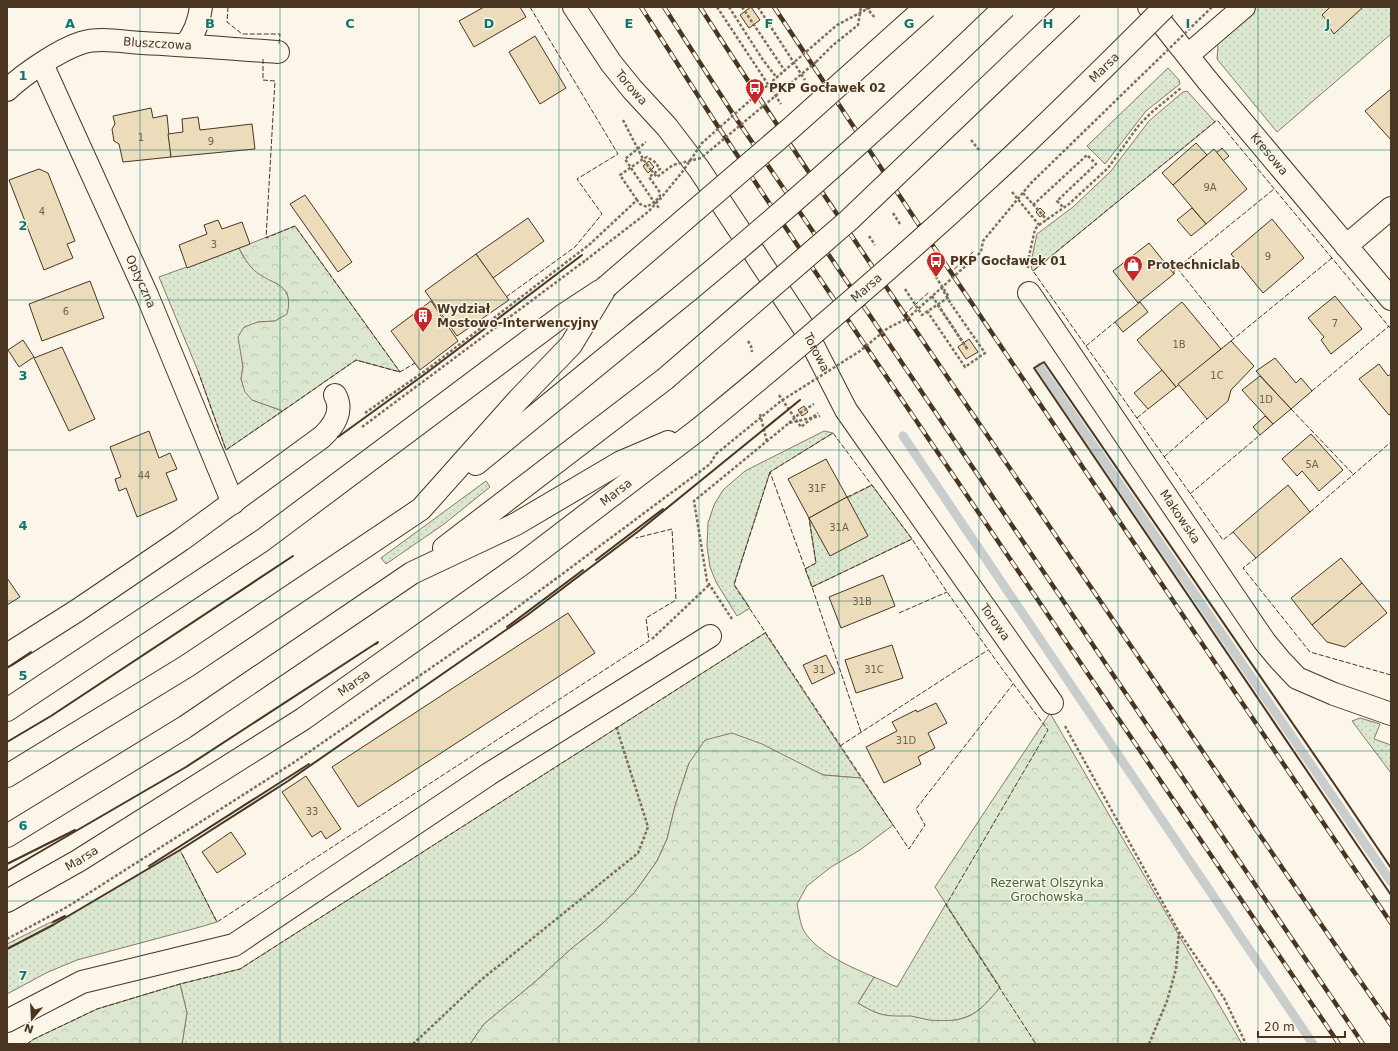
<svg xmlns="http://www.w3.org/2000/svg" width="1398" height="1051" font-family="'DejaVu Sans',sans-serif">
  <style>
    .grass { fill: url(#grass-dots); stroke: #887966 }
    .forest { fill: url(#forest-crowns); stroke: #887966 }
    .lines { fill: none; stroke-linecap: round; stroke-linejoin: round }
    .stream { stroke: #c9cecd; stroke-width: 9 }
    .building { fill: #ecdcbc; stroke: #4a3520 }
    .minor-casing { stroke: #4a3520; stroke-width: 24 }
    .major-casing { stroke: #4a3520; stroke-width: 24 }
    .path { stroke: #7f6f5c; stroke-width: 2.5; stroke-dasharray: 3 2; stroke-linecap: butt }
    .minor { stroke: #fbf6e9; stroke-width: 22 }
    .major { stroke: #fbf6e9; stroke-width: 22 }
    .rail-casing { stroke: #4a3520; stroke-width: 4.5 }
    .rail { stroke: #fbf6e9; stroke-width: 3; stroke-dasharray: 9; stroke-linecap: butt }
    .major-bridge-casing { stroke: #4a3520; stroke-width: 24; stroke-linecap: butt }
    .path-bridge { stroke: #7f6f5c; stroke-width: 2.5; stroke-dasharray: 3 2; stroke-linecap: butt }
    .major-bridge { stroke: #fbf6e9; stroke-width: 22 }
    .fence { stroke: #4a3520; stroke-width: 1; stroke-dasharray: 5 2; stroke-linecap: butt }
    .wall { stroke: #4a3520; stroke-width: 2 }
    .grid { fill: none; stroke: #0f766e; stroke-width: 1; stroke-opacity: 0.55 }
    .labels { text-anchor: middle; stroke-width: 3; stroke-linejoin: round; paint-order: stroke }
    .number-label { font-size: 10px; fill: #725f47 }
    .street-label { font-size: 12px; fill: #4a3520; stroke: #fbf6e9 }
    .poi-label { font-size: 12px; font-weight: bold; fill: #4a3520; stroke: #fbf6e9; text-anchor: start }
    .park-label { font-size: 12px; fill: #436837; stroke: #fbf6e9 }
    .grid-label { font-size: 13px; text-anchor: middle; font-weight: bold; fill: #0f766e; stroke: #fbf6e9; stroke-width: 3; stroke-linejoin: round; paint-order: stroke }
  </style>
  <defs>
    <pattern id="grass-dots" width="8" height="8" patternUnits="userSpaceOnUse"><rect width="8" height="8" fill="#dce7d0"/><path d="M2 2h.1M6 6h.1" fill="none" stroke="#bec7b2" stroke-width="1.8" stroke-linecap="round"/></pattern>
    <pattern id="forest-crowns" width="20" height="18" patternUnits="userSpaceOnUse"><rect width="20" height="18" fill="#dce7d0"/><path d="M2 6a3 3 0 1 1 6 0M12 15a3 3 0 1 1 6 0" fill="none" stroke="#bec7b2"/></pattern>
  </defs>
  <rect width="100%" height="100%" fill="#fbf6e9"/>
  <g class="grass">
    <polygon points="1255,7 1391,7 1391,34 1277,132 1217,59 1218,47 1215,40"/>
    <polygon points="1168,68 1179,80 1180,84 1146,111 1105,164 1087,146"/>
    <polygon points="1187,91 1215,122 1033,271 1032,270 1031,262 1037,234 1073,207 1111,171 1149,121 1183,92"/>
    <path d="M239,248c2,4 4,10 8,13 19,18 48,21 41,53l-12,7 -18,1 -16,33 1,12 -2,12 11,21 31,11 -57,39 -28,-79 -39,-94z"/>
    <polygon points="824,431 833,433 770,472 734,584 750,608 737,616 716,582 710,567 707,546 708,523 714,505 723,490 745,471"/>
    <polygon points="486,481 490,487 444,524 386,564 381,558"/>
    <polygon points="872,485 912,539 812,587 805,569 816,563 809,518"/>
    <polygon points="765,633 861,778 823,775 794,761 689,763 675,806 667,839 657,861 635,892 602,924 572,948 536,981 484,1024 470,1044 182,1044 187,1013 180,984 240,969"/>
    <polygon points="1360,718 1380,724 1374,739 1391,745 1391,773 1352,721"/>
    <polygon points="180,850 217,922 200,927 77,960 48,972 7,994 7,944 51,922 53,925"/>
    <path d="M970,863l43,109c-27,33 -39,55 -88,48 -4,-1 -8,-3 -12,-3 -4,-1 -8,0 -12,0 -17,0 -29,-5 -43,-14l16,-26 23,10z"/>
  </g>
  <g class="forest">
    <path d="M295,226l105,146 -44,-12 -73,51 -31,-11 -7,-8 -4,-13 2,-12 -5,-30 6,-10 14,-5 17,-1 12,-7c8,-31 -14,-28 -32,-43 -7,-6 -12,-15 -16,-23z"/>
    <path d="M1050,713l192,331h-772l14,-20 52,-43 36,-33 30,-24 33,-32 22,-31 10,-22 8,-33 14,-43 16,-23 27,-7 30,11 61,31 38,3 32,47 -33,25 -29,17 -24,19 -10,18c2,9 3,20 7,27 13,22 49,37 70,46l-16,26c23,14 27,13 53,13 6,1 12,3 18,4 38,3 48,-4 71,-33l-65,-100z"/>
    <polygon points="180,984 187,1013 182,1044 27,1044 34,1039 97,1009"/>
  </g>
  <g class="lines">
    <g class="stream">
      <polyline points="1040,367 1391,882"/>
      <polyline points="903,436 1313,1044"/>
    </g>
  </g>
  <g class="building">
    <polygon points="484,7 520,7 526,17 474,47 459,21"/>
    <polygon points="751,7 760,20 749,28 740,15"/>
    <polygon points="1330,7 1363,7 1334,34 1329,27 1331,25 1322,15"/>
    <polygon points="535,36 566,88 540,104 509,52"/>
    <polygon points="1391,89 1391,140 1365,111"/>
    <polygon points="151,108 153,118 167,115 171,157 123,162 119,144 114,141 112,129 115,124 113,116"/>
    <polygon points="198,117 200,130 252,124 255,149 171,157 168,134 183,132 182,119"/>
    <polygon points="1196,143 1207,155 1173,185 1162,173"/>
    <polygon points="1222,148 1229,156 1223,161 1216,153"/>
    <polygon points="1214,149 1247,189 1206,224 1173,185"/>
    <polygon points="649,161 654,167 648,173 643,166"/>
    <polygon points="39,169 48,173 75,241 67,244 73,258 44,270 9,180"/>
    <polygon points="305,195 352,262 338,272 290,204"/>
    <polygon points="1040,208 1045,213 1040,217 1036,212"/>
    <polygon points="1192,208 1206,224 1191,236 1177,220"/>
    <polygon points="528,218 544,241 493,278 476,254"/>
    <polygon points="1272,219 1304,258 1263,293 1231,254"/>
    <polygon points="218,220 222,229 242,222 250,244 187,268 179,245 207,234 204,225"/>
    <polygon points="1149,243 1174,274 1138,303 1113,271"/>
    <polygon points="476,254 509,300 457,336 425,291"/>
    <polygon points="90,281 104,318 42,341 29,304"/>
    <polygon points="1335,296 1362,329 1331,354 1321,340 1324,337 1308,318"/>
    <polygon points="431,301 458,341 420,370 391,331"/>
    <polygon points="1140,302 1148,312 1123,332 1115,322"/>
    <polygon points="1182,302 1221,349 1176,387 1137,340"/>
    <polygon points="969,339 978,352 966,359 958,347"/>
    <polygon points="23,340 34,357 19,367 8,350"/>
    <polygon points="1231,341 1254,366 1231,390 1228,401 1207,419 1178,384"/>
    <polygon points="62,347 95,419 69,431 34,358"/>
    <polygon points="1275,358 1296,383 1301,378 1312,391 1291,409 1256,371"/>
    <polygon points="1379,364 1388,376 1391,374 1391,414 1389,415 1359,379"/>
    <polygon points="1162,370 1176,387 1148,409 1134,393"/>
    <polygon points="1260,376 1291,409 1273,424 1242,390"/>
    <polygon points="804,406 808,412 802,416 798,410"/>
    <polygon points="1265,416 1273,424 1260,435 1253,427"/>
    <polygon points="149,431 159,458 170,453 177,469 166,473 177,500 137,517 126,488 119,491 115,479 121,477 110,447"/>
    <polygon points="1311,434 1343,470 1319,491 1302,471 1297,476 1282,459"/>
    <polygon points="826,459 847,497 809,518 788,479"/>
    <polygon points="1288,485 1310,512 1256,558 1233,532"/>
    <polygon points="847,497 868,536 830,556 809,518"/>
    <polygon points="1341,558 1362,583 1312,625 1291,598"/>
    <polygon points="883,575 895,606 841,628 829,597"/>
    <polygon points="7,578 20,597 7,605"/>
    <polygon points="1362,583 1387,613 1345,647 1327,642 1312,625"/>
    <polygon points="568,613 595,653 358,807 332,767"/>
    <polygon points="892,645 903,678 856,693 845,660"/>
    <polygon points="826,655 835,673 812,684 803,665"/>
    <polygon points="936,703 947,723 928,733 935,748 918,757 921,764 884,783 866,747 897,731 892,722 916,710 917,712"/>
    <polygon points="306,776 341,829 326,839 321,831 312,837 282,792"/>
    <polygon points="231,832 246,854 217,873 202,852"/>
  </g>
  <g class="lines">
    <g class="minor-casing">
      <g id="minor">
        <path id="s1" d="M574,7l37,56 21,26 35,38 32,42 105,159 42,82 206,293"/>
        <path id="s2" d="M1149,7l58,73 184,219"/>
        <path d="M185,45c10,-11 14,-24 16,-38"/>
        <polyline points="1188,55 1244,7"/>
        <path id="s3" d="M42,64l105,231 86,208"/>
        <path id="s4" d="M7,90c17,-16 52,-40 74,-47 19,-6 41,-1 61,0 45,2 91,6 136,9"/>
        <polyline points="1346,246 1391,208"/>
        <path id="s5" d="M1029,293l202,299 34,50 15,18 17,18 37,16 57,20"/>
        <path d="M7,655l71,-45 103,-70 141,-103c12,-11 22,-26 13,-42"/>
        <polyline points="7,1021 82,982 234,945 489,774 710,636"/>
      </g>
    </g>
    <g class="major-casing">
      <g id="major">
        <polyline points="476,464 635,334"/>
        <polyline points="444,548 665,379"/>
        <polyline points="7,710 263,540 562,316 600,291"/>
        <polyline points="7,776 187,666 421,509 519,399 571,345 606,287"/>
        <polyline points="7,836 185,727 412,573 516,524 621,462 668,442"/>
        <path id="s6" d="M7,901l71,-40 225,-142 219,-155 177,-135"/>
      </g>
    </g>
    <g class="path">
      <polyline points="717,7 781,104"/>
      <polyline points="729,7 763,60 777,78"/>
      <polyline points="742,7 785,71"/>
      <polyline points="758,7 805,80"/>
      <polyline points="866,7 875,18"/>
      <polyline points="816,62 833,45 858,25 861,7"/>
      <polyline points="623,120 643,159 651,170"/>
      <polyline points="971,140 979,150"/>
      <polyline points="1012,192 1039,225 1035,229 1028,261 1028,269"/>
      <polyline points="1023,193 1047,220"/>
      <polyline points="637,200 620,175 643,159 647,157 655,162 660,169 649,177 659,191 660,197 654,202 659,208"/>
      <polyline points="1033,205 1087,155 1096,164 1057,201 1064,208"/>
      <polyline points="893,213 900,224"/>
      <polyline points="1039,225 1069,204 1108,168 1139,125 1152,112 1181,88"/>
      <polyline points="869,236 875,245"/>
      <polyline points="905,289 922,315 949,297 930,268"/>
      <polyline points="938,305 968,350"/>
      <polyline points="927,311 965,367 985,353 951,304"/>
      <polyline points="748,341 751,346 752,352"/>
      <polyline points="779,395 801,427 818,413"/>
      <polyline points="365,413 429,368 590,244 637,200 640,204 647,207 654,202 625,159 646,142"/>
      <polyline points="760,414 767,442"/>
      <polyline points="789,423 800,413 814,404"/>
      <polyline points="362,427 586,260"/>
      <polyline points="732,619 707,581 694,501 789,423 820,416"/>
      <polyline points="652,639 709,585"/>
      <polyline points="1065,726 1179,932 1224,998 1246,1044"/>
      <polyline points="7,939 67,907 293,763 499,621 710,464 716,454"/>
      <polyline points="413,1044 481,980 638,853 648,827 616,726"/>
      <polyline points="1149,1044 1167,1001 1176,969 1179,932"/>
    </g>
    <use href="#minor" class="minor"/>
    <use href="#major" class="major"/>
    <g class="rail-casing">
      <g id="rail">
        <polyline points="641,7 715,122 812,267 1339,1044"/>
        <polyline points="664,7 735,117 833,261 1363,1044"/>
        <path d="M700,7c88,137 180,271 272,406 140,204 277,409 419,612"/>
        <polyline points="774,7 925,234 1391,923"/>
      </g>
    </g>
    <use href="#rail" class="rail"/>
    <g class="major-bridge-casing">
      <g id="major-bridge">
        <polyline points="606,287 791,128 926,7"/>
        <path d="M635,334c129,-103 252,-213 370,-327"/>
        <polyline points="665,379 849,220 1072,7"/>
        <path id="s7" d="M699,429c99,-81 197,-165 291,-252 60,-55 118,-113 175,-170"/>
      </g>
    </g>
    <g class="path-bridge">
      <polyline points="651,170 657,177 673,165 701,158 816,62"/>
      <polyline points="586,260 648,212 661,198 683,171 702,143 746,104 837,25 871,7"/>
      <polyline points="941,287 951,304"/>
      <polyline points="932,296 968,350"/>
      <polyline points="716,454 781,401 860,351 888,328 908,318 981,252 983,241 1031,183 1212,7"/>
    </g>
    <use href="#major-bridge" class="major-bridge"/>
    <g class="fence">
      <polyline points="228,7 227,22 242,34 280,34 279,44"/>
      <polyline points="263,59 263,80 275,81 266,238 295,226 400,372"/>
      <polyline points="1177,268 1274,189"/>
      <polyline points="949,274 974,251"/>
      <polyline points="1174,274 1174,271 1177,268 1234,339"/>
      <polyline points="506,297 575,247 602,214 577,179 618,154 530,7"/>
      <polyline points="904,315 929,292"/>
      <polyline points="1231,341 1332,258"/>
      <polyline points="1086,346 1115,322"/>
      <polyline points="198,371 226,450 356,360 400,372 415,363"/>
      <polyline points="1312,391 1389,326"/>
      <polyline points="1291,409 1354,475"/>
      <polyline points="1137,418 1148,409"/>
      <polyline points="1164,457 1207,419"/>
      <polyline points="770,472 734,585 909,849 925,825 916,809 1013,684"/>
      <polyline points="1190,494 1260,435"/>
      <polyline points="847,497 872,485"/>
      <polyline points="1310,512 1391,442"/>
      <polyline points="1233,532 1223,540 1033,271 1217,120 1391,329"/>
      <polyline points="1256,558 1243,568 1310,652 1391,675"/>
      <polyline points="805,569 816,563 809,518"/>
      <polyline points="812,587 912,539"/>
      <polyline points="899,613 947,592"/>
      <polyline points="861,732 812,587 770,472 833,433 912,539 947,592 1000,666 1048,730 946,905 1036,1044"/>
      <polyline points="840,746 988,650"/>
      <polyline points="182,854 217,922 649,641 646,618 676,600 672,529 636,538"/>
      <polyline points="27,1044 34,1039 97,1009 180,984 240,969 765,633"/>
    </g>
    <g class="wall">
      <polyline points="338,437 425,374 582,255"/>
      <polyline points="596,560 663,509"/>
      <polyline points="507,627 583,570"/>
      <polyline points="7,668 31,652"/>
      <polyline points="7,742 51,716 293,556"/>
      <polyline points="7,864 75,830"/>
      <polyline points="149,866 309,764"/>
      <polyline points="1391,868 1335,785 1044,362 1034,368 1391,895"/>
      <polyline points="7,871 186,767 378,642 376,644"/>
      <polyline points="53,922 65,916"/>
      <polyline points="7,949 53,925 180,850 288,781 526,616 640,530 800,400"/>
    </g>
  </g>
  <path class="grid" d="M140,7v1037M280,7v1037M419,7v1037M559,7v1037M699,7v1037M839,7v1037M979,7v1037M1118,7v1037M1258,7v1037M7,150h1384M7,300h1384M7,450h1384M7,601h1384M7,751h1384M7,901h1384"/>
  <defs>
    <g id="bus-pin" transform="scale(1)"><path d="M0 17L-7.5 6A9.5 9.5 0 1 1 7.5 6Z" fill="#c62828" stroke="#fbf6e9"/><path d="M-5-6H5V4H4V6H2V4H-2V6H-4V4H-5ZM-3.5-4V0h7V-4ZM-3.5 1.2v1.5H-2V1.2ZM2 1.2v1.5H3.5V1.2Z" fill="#fff"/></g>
    <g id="shop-pin" transform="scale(1)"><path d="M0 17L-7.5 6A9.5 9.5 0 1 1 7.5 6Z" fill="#c62828" stroke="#fbf6e9"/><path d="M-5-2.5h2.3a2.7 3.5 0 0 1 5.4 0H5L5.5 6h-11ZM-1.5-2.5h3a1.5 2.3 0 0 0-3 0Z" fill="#fff"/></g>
    <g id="building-pin" transform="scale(1)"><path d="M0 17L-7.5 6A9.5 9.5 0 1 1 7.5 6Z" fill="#c62828" stroke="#fbf6e9"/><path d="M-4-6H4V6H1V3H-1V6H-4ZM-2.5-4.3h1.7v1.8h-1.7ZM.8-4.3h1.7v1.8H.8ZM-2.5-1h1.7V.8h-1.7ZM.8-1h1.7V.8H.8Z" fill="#fff"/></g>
  </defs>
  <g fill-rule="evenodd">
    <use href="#bus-pin" x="755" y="88"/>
    <use href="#bus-pin" x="936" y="261"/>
    <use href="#shop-pin" x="1133" y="265"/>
    <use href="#building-pin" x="423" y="316"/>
  </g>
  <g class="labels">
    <g class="number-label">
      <text x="141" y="141">1</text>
      <text x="211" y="145">9</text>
      <text x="1210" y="191">9A</text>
      <text x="42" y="215">4</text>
      <text x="214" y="248">3</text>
      <text x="1268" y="260">9</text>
      <text x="66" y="315">6</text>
      <text x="1335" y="327">7</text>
      <text x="1179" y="348">1B</text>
      <text x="1217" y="379">1C</text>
      <text x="1266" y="403">1D</text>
      <text x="1312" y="468">5A</text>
      <text x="144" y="479">44</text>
      <text x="817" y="492">31F</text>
      <text x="839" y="531">31A</text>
      <text x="862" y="605">31B</text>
      <text x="819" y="673">31</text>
      <text x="874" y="673">31C</text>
      <text x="906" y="744">31D</text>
      <text x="312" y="815">33</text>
    </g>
    <g class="street-label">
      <text dy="4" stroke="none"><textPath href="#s4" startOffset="165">Bluszczowa</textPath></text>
      <text dy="4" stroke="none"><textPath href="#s7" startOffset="543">Marsa</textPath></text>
      <text dy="4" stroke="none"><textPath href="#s1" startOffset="99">Torowa</textPath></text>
      <text dy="4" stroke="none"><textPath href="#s2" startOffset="190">Kresowa</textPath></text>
      <text dy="4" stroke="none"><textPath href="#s3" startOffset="239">Optyczna</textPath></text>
      <text dy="4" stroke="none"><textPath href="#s7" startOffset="219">Marsa</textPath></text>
      <text dy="4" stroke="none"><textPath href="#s1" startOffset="423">Torowa</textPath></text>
      <text dy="4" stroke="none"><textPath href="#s6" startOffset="734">Marsa</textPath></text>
      <text dy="4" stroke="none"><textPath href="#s5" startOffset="270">Makowska</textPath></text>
      <text dy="4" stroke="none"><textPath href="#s1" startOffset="747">Torowa</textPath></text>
      <text dy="4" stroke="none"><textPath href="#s6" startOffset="410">Marsa</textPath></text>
      <text dy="4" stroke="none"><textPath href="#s6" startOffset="86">Marsa</textPath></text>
    </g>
    <g class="poi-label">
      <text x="769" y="92">PKP Gocławek 02</text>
      <text x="950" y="265">PKP Gocławek 01</text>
      <text x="1147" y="269">Protechniclab</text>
      <text x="437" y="313">Wydział<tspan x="437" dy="14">Mostowo-Interwencyjny</tspan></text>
    </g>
    <g class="park-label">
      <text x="1047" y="887">Rezerwat Olszynka<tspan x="1047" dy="14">Grochowska</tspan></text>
    </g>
  </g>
  <g class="grid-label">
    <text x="70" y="28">A</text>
    <text x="210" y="28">B</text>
    <text x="350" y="28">C</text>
    <text x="489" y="28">D</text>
    <text x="629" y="28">E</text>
    <text x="769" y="28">F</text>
    <text x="909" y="28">G</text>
    <text x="1048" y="28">H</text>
    <text x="1188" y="28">I</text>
    <text x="1328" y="28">J</text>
    <text x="23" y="80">1</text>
    <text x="23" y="230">2</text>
    <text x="23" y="380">3</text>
    <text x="23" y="530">4</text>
    <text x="23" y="680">5</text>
    <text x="23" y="830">6</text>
    <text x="23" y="980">7</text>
  </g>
  <rect width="1398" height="1051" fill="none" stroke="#4a3520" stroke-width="16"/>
  <g transform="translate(32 1019) rotate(198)" stroke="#fbf6e9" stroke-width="3" paint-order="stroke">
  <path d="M0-3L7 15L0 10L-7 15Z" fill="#4a3520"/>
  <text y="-6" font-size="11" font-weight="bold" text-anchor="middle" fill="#4a3520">N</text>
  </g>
  <path d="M1258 1031v6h87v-6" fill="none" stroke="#4a3520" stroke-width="2"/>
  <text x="1264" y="1031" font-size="12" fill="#4a3520" stroke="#fbf6e9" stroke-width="3" paint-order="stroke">20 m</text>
</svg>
